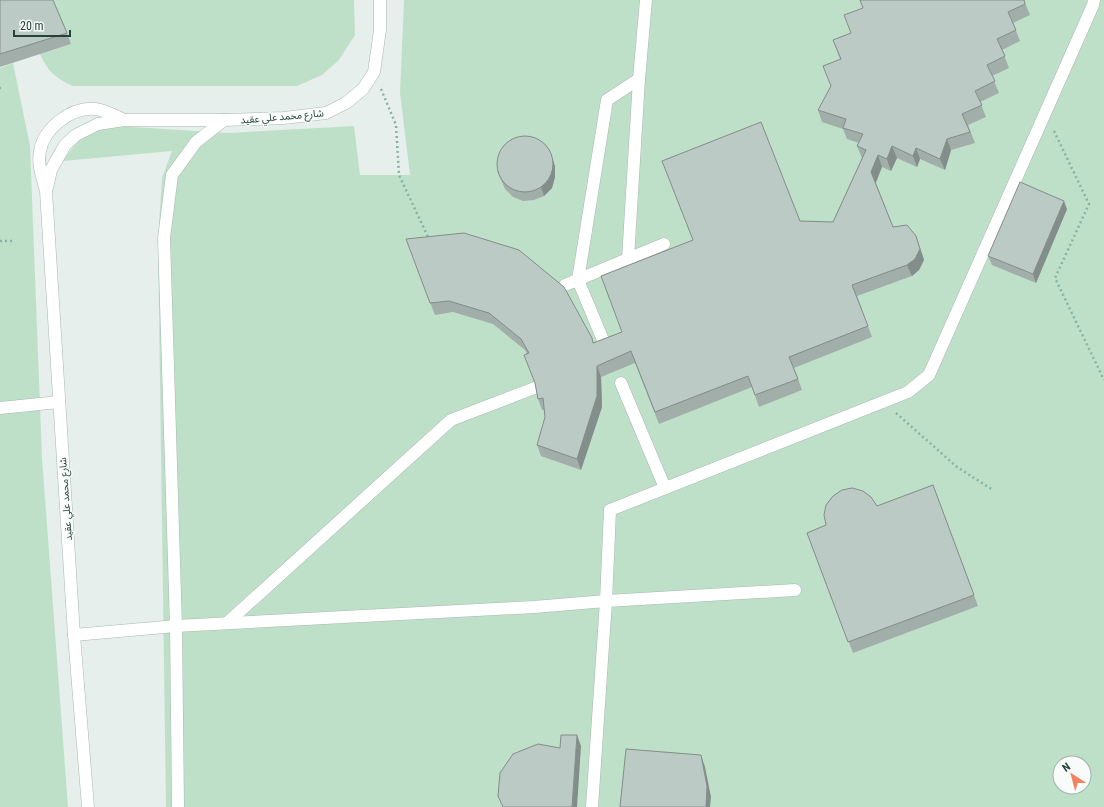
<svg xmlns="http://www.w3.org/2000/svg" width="1104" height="807" font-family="'Roboto Condensed','Noto Sans Arabic',sans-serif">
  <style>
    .green { fill: #bfe0c8; fill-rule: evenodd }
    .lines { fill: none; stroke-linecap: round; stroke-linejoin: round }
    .minor-casing { stroke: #a8b8b2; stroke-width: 13 }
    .path { stroke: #86b3a5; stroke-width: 2.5; stroke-dasharray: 2 3; stroke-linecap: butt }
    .minor { stroke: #fff; stroke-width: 12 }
    .wall { fill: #a1aea9 }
    .shaded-wall { fill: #838d89 }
    .building { fill: #bbcac4; stroke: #838d89 }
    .labels { text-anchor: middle; stroke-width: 3; stroke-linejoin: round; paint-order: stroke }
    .street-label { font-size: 10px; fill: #24423a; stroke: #f7fbf9 }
  </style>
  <rect width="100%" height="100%" fill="#e6efeb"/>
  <g class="green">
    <path d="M52,0h302l1,35 -16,25 -17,15 -25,11h-225c-17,-9 -24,-14 -32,-32l31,-10z"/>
    <path d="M404,0h700v807h-938l-8,-567 4,-62 10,-27 -109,10 18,-25 20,-11 128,8 125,-7 6,49h50l-10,-82zM1060,763h24v24h-24z"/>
    <polygon points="13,63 30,146 42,458 68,807 0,807 0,68"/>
  </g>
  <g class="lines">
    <g class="minor-casing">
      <g id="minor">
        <polyline points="47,188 51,170 65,145 76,135 98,124 124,120 224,120 284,118 326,113 346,103 363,89 374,72 380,30 380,0"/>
        <polyline points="628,259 639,79 646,0"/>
        <polyline points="565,285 664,244"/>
        <polyline points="603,340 578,280 607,100 639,79"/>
        <polyline points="621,383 665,488"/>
        <polyline points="0,408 59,402"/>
        <polyline points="227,623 451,420 537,387"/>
        <polyline points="74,635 176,626 534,607 606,601 795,590"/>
        <path d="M88,807l-14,-172 -28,-444c-3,-12 -9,-27 -6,-40 4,-23 31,-44 55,-42 10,1 20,7 29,11"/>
        <polyline points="178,807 176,626 164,238 172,175 196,142 224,120"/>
        <polyline points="592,807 606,601 610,510 908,392 929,375 1093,5 1094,0"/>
      </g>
    </g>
    <g class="path">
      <polyline points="0,88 1,88"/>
      <polyline points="381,89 396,125 399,175 429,239"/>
      <polyline points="1054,131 1089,204 1055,278 1104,380"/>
      <polyline points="0,241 13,241"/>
      <polyline points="896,413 957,467 993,490"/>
    </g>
    <use href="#minor" class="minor"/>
  </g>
  <g class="wall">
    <polygon points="0,0 67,33 71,44 0,67"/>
    <polygon points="860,0 1024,0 1030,15 1013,23 1020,41 1002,50 1009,68 992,76 999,93 980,102 986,117 968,125 975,143 951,150 945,170 920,159 917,167 897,158 891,171 882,167 876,183 893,227 916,236 924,260 919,270 912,276 857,296 872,337 794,368 802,390 759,407 752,387 659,424 635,363 601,377 602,407 581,470 541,456 537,445 545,417 544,410 542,410 538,399 535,384 527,354 525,350 493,324 453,312 435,315 406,239 594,343 622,332 800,221 833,222 863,158 862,158 857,146 859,143 847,139 843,129 822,122 818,110 831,86 823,66 840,59 833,40 851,33 863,8"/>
    <polygon points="555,166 555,177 552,188 544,196 534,200 523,201 513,197 505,189 497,171"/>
    <polygon points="1067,209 1036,283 992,265 988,256"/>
    <polygon points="933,485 978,606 853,653 807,533"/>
  </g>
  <g class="shaded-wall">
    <polygon points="947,139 951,150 945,170 940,159"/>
    <polygon points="892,146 897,158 891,171 887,159"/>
    <polygon points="916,148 920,159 917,167 913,156"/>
    <polygon points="878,155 882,167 875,184 871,172"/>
    <polygon points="552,157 555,166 555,177 552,188 544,196 541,187"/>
    <polygon points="1064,201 1067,209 1036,283 1033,274"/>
    <polygon points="916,236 924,260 919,270 912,276 907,265"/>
    <polygon points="597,366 601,377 602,407 581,470 577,459"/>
    <polygon points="577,735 581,746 577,807 572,807"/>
    <polygon points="701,755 705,767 711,797 710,807 706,807"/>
  </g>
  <g class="building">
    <polygon points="0,0 53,0 67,33 0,54"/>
    <polygon points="860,0 1024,0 1025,4 1008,12 1016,30 997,39 1005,56 987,65 995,81 975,91 982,105 962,114 970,132 947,139 940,159 916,148 913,156 892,146 887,159 878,155 871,172 893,227 907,225 916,236 920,249 915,259 907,265 852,285 868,326 789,357 798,379 755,395 748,376 655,412 631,351 597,366 597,396 577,459 537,445 545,417 543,398 538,399 535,383 524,355 529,353 521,339 489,313 449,301 430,303 406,239 464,233 519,250 564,287 592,338 593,343 622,332 601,276 693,240 662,161 761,122 800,221 833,222 866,150 857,146 863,134 843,128 846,119 818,110 831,86 823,66 841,59 833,40 851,33 844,15 863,8"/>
    <circle cx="525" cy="164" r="28"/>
    <polygon points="1020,182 1064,201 1033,274 988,256"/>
    <polygon points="933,485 974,595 848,642 807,533 826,525 824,515 826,505 833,496 842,490 852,488 863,491 871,497 877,506"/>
    <polygon points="561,735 577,735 572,807 503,807 498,796 500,773 513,754 538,744 560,748"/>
    <polygon points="626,749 701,755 707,786 706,807 620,807"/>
  </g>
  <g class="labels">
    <g class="street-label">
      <text transform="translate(282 116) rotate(-5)" y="4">شارع محمد علي عقيد</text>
      <text transform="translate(65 499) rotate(-94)" y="4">شارع محمد علي عقيد</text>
    </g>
  </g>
  <g transform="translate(1072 775) rotate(324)"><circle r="19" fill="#f7fbf9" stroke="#a3b1ad"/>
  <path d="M0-3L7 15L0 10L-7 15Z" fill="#f4845f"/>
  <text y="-6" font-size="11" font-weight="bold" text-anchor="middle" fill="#24423a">N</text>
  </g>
  <path d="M14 30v6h56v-6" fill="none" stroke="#24423a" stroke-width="2"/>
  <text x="20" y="30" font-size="12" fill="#24423a" stroke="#f7fbf9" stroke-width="3" paint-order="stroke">20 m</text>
</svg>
